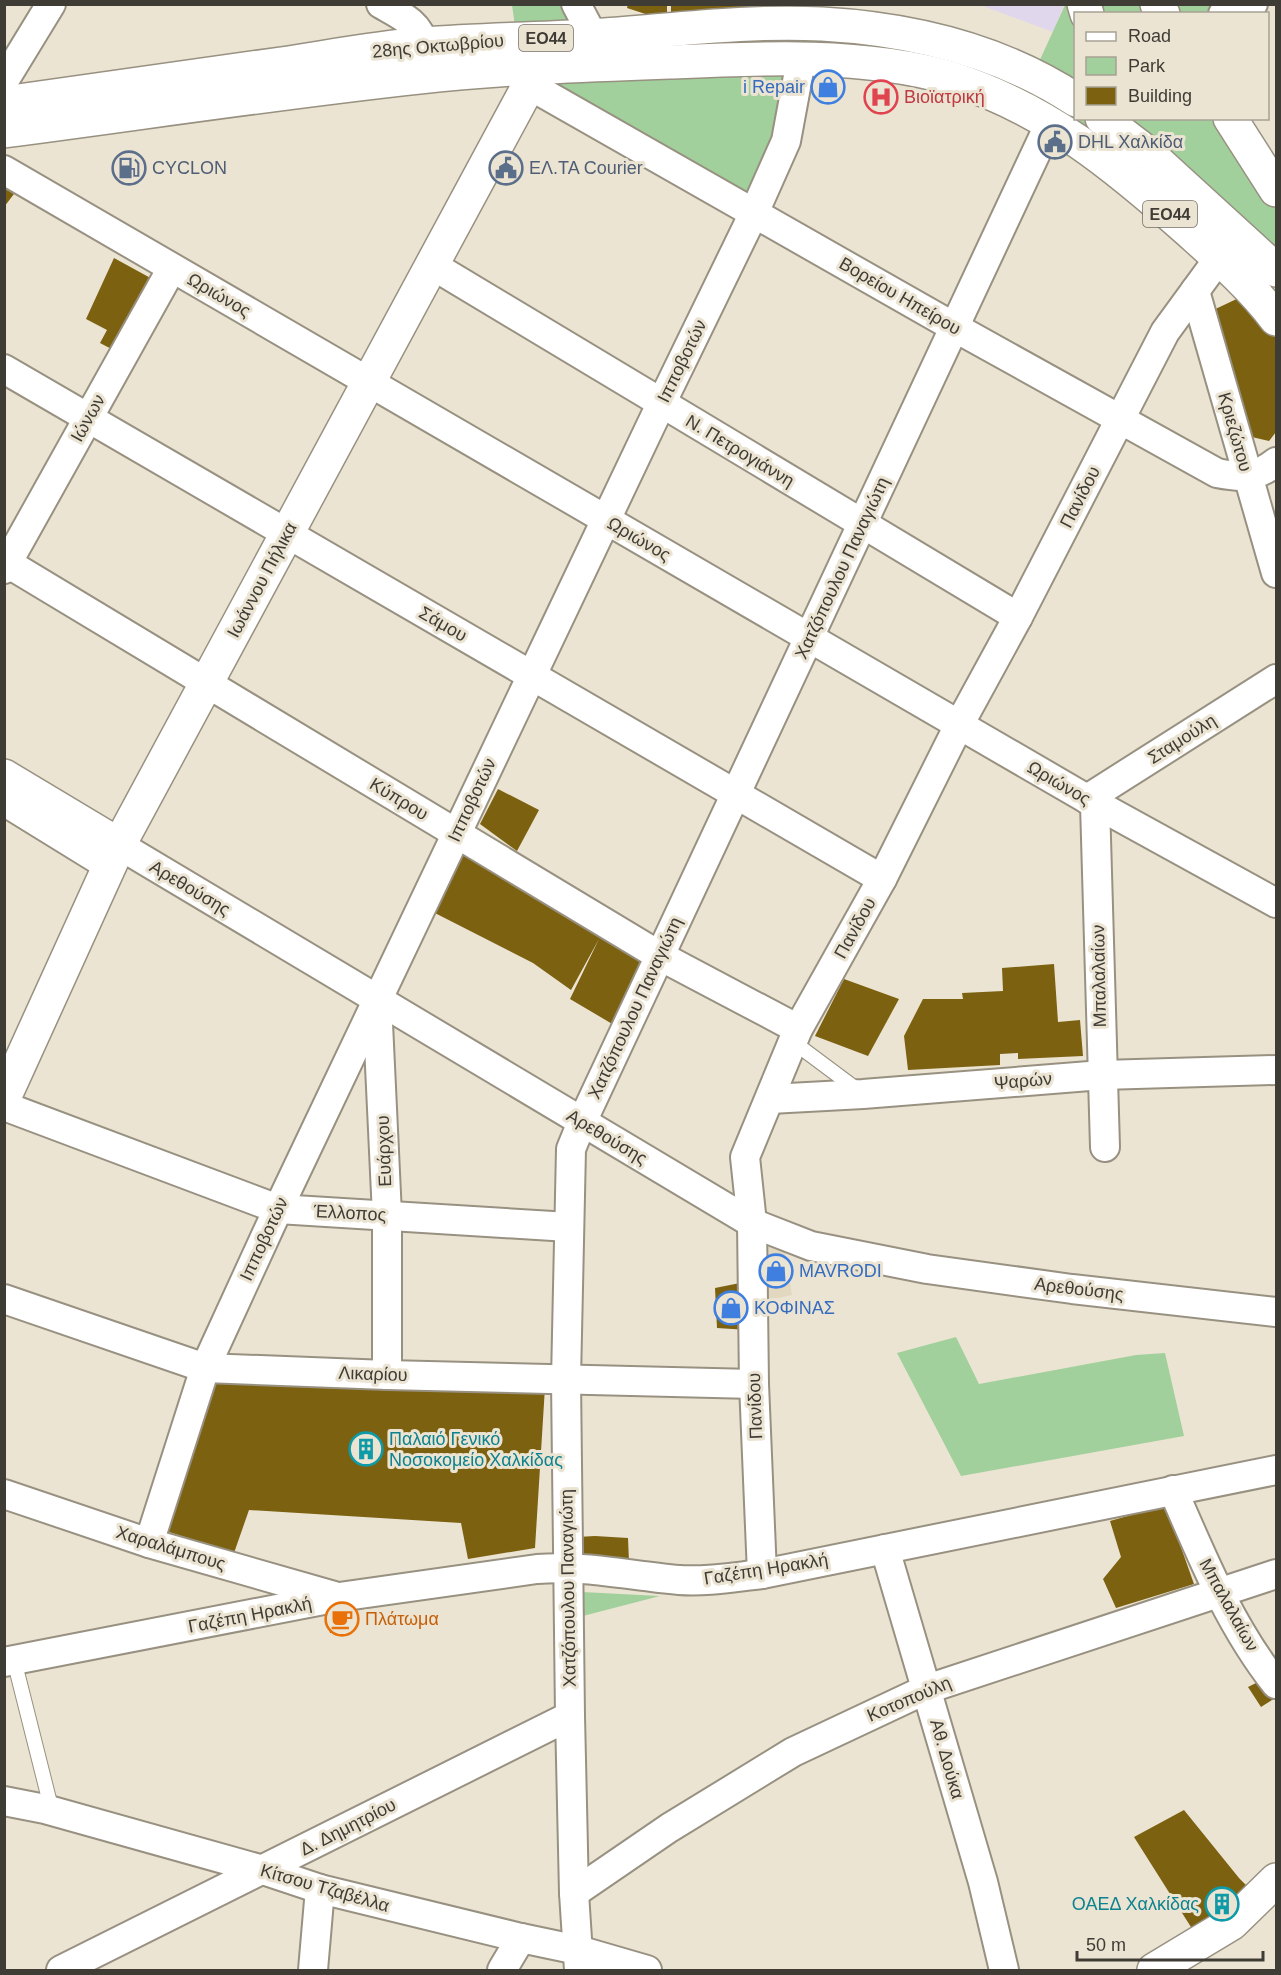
<svg xmlns="http://www.w3.org/2000/svg" width="1281" height="1975" font-family="Arial,sans-serif">
  <style>
    .built { fill: #e2d8c0 }
    .education { fill: #e0d7ec }
    .green { fill: #a1d09c }
    .building { fill: #7c6110 }
    .lines { fill: none; stroke-linecap: round; stroke-linejoin: round }
    .lane-casing { stroke: #989181; stroke-width: 16 }
    .street-casing { stroke: #989181; stroke-width: 32 }
    .secondary-casing { stroke: #989181; stroke-width: 36 }
    .primary-casing { stroke: #989181; stroke-width: 36 }
    .lane { stroke: #fff; stroke-width: 14 }
    .street { stroke: #fff; stroke-width: 28 }
    .secondary { stroke: #fff; stroke-width: 33 }
    .primary { stroke: #fff; stroke-width: 33 }
    .labels { text-anchor: middle; stroke-width: 6; stroke-linejoin: round; paint-order: stroke }
    .shield { fill: #ece4d3; stroke: #736e64; stroke-width: 1.5 }
    .shield-label { font-size: 16px; font-weight: bold; fill: #3f3c35 }
    .street-label { font-size: 18px; fill: #3f3c35; stroke: #ece4d3 }
    .shop-label { font-size: 18px; fill: #366cbe; stroke: #ece4d3; text-anchor: start }
    .health-label { font-size: 18px; fill: #be3a42; stroke: #ece4d3; text-anchor: start }
    .service-label { font-size: 18px; fill: #4e5e75; stroke: #ece4d3; text-anchor: start }
    .culture-label { font-size: 18px; fill: #0d838f; stroke: #ece4d3; text-anchor: start }
    .food-label { font-size: 18px; fill: #c56008; stroke: #ece4d3; text-anchor: start }
  </style>
  <rect width="100%" height="100%" fill="#ece4d3"/>
  <polygon class="built" points="764,1246 784,1247 792,1295 763,1301"/>
  <polygon class="education" points="980,5 1064,5 1053,32"/>
  <g class="green">
    <polygon points="512,5 572,5 594,36 774,24 1033,75 1065,5 1226,5 1223,13 1076,14 1076,118 1230,119 1276,190 1276,270 1020,107 801,60 754,213 529,85 517,40"/>
    <polygon points="956,1337 979,1384 1136,1355 1165,1353 1184,1436 961,1476 897,1353"/>
    <polygon points="582,1592 660,1596 579,1617"/>
  </g>
  <g class="building">
    <polygon points="628,4 667,4 667,21 627,8"/>
    <polygon points="671,4 799,4 793,19 671,21"/>
    <polygon points="4,188 14,194 4,207"/>
    <polygon points="114,258 156,281 121,354 100,343 107,330 86,319"/>
    <polygon points="1245,295 1276,337 1276,432 1269,441 1239,434 1207,313"/>
    <polygon points="498,789 539,810 517,851 480,824"/>
    <polygon points="462,848 649,953 614,1025 570,999 599,939 571,990 533,963 429,910"/>
    <polygon points="1054,964 1058,1022 1080,1020 1083,1056 1018,1059 1018,1053 1000,1054 1000,1065 908,1070 904,1036 923,999 963,999 962,993 1003,991 1002,968"/>
    <polygon points="844,979 899,999 868,1056 815,1036"/>
    <polygon points="745,1282 748,1330 717,1328 715,1288"/>
    <polygon points="213,1378 545,1387 535,1548 468,1559 461,1523 249,1510 234,1553 166,1531"/>
    <polygon points="1166,1505 1194,1584 1116,1608 1103,1579 1121,1557 1110,1521"/>
    <polygon points="595,1536 628,1538 629,1562 577,1557 577,1537"/>
    <polygon points="354,1605 357,1625 330,1633 326,1612"/>
    <polygon points="1262,1680 1275,1698 1261,1707 1248,1687"/>
    <polygon points="1184,1810 1239,1878 1252,1891 1196,1935 1134,1837"/>
  </g>
  <g class="lines">
    <g class="lane-casing">
      <g id="lane">
        <polyline points="792,1041 859,1091"/>
        <polyline points="14,1660 52,1811"/>
      </g>
    </g>
    <g class="street-casing">
      <g id="street">
        <path d="M381,4c17,10 39,19 42,40"/>
        <polyline points="576,4 593,36"/>
        <polyline points="1223,14 1227,8 1253,4"/>
        <polyline points="4,81 51,4"/>
        <path d="M529,85l425,242 263,146c25,5 39,5 59,-11"/>
        <polyline points="4,170 1087,799 1276,903"/>
        <polyline points="432,265 1018,617"/>
        <polyline points="1195,291 1276,573"/>
        <polyline points="4,369 882,879"/>
        <polyline points="4,561 660,956 798,1029"/>
        <polyline points="4,569 172,268"/>
        <polyline points="1087,799 1276,679"/>
        <polyline points="4,800 7,803 109,866"/>
        <polyline points="1095,804 1105,1147"/>
        <polyline points="119,845 752,1223 811,1246 927,1269 1072,1289 1276,1312"/>
        <polyline points="377,1002 387,1215 387,1375"/>
        <polyline points="770,1099 863,1094 1102,1075 1276,1070"/>
        <polyline points="4,1106 278,1209 569,1227"/>
        <polyline points="4,1299 205,1368 387,1375 754,1384"/>
        <path d="M1173,1490c29,67 57,136 103,194"/>
        <polyline points="4,1494 149,1543 334,1596"/>
        <polyline points="149,1543 205,1368 278,1209 661,404 754,213 786,141 801,60"/>
        <polyline points="885,1549 983,1882 1004,1970"/>
        <polyline points="762,1574 754,1384 752,1223 745,1157 798,1029 882,879 959,725 1018,617 1165,332 1219,258"/>
        <path d="M4,1662l335,-65 198,-28c48,-4 94,7 142,11 28,2 55,-3 83,-6l514,-104"/>
        <polyline points="4,1801 45,1809 263,1870 320,1889 521,1938 578,1950 647,1970"/>
        <polyline points="574,1893 669,1828 793,1752 927,1689 1276,1574"/>
        <polyline points="61,1970 570,1716"/>
        <polyline points="313,1970 320,1889"/>
        <polyline points="502,1970 521,1938"/>
        <polyline points="579,1970 574,1893 570,1716 566,1380 571,1149 582,1122 1050,123"/>
      </g>
    </g>
    <g class="secondary-casing">
      <g id="secondary">
        <polyline points="1084,4 1087,14"/>
        <polyline points="1157,4 1163,14"/>
        <polyline points="1230,118 1276,190"/>
        <polyline points="4,776 119,845"/>
        <polyline points="4,1098 119,845 529,85 528,69"/>
        <polyline points="1154,1970 1232,1923 1276,1880"/>
      </g>
    </g>
    <g class="primary-casing">
      <g id="primary">
        <path d="M4,103c93,-13 185,-26 277,-39 47,-7 94,-16 141,-20 57,-4 114,-5 170,-8 76,-5 153,-16 230,-12 89,5 178,26 254,76"/>
        <polyline points="1102,118 1150,155 1276,270"/>
        <path d="M4,131c138,-18 276,-39 415,-54 83,-9 168,-12 252,-15 88,-4 195,-9 279,16 96,30 167,89 240,154 30,27 62,55 86,87"/>
      </g>
    </g>
    <use href="#lane" class="lane"/>
    <use href="#street" class="street"/>
    <use href="#secondary" class="secondary"/>
    <use href="#primary" class="primary"/>
  </g>
  <defs>
    <g id="shop-ring" transform="scale(1.725)"><circle r="9.5" fill="#ece4d3" stroke="#3f7fe0" stroke-width="1.5"/><path d="M-5-2.5h2.3a2.7 3.5 0 0 1 5.4 0H5L5.5 6h-11ZM-1.5-2.5h3a1.5 2.3 0 0 0-3 0Z" fill="#3f7fe0"/></g>
    <g id="hospital-ring" transform="scale(1.725)"><circle r="9.5" fill="#ece4d3" stroke="#e0444e" stroke-width="1.5"/><path d="M-5-5h3v3.5h4V-5h3V5h-3V1.5h-4V5h-3Z" fill="#e0444e"/></g>
    <g id="civic-ring" transform="scale(1.725)"><circle r="9.5" fill="#ece4d3" stroke="#5c6f8a" stroke-width="1.5"/><path d="M-.6-6.5H3V-4.5H.6V-3L4-1V1h2V6H-6V1h2V-1L-.6-3ZM-1.2 2.5V6h2.4V2.5Z" fill="#5c6f8a"/></g>
    <g id="fuel-ring" transform="scale(1.725)"><circle r="9.5" fill="#ece4d3" stroke="#5c6f8a" stroke-width="1.5"/><path d="M-5.5-6h7V0h2V4h1.3V-2.5L3-4.5l.8-.8L6-3V5H2.5V1h-1V6h-7ZM-4.2-4.7v3.2H.2V-4.7Z" fill="#5c6f8a"/></g>
    <g id="building-ring" transform="scale(1.725)"><circle r="9.5" fill="#ece4d3" stroke="#0f9aa8" stroke-width="1.5"/><path d="M-4-6H4V6H1V3H-1V6H-4ZM-2.5-4.3h1.7v1.8h-1.7ZM.8-4.3h1.7v1.8H.8ZM-2.5-1h1.7V.8h-1.7ZM.8-1h1.7V.8H.8Z" fill="#0f9aa8"/></g>
    <g id="cafe-ring" transform="scale(1.725)"><circle r="9.5" fill="#ece4d3" stroke="#e8710a" stroke-width="1.5"/><path d="M-5.5-4.5H6V0H3Q3 3.5 0 3.5H-2.5Q-5.5 3.5-5.5 0ZM3-3.2v2h1.7v-2ZM-6 4.5H4V6H-6Z" fill="#e8710a"/></g>
  </defs>
  <g fill-rule="evenodd">
    <use href="#shop-ring" x="828" y="87"/>
    <use href="#hospital-ring" x="881" y="97"/>
    <use href="#civic-ring" x="1055" y="142"/>
    <use href="#fuel-ring" x="129" y="168"/>
    <use href="#civic-ring" x="506" y="168"/>
    <use href="#shop-ring" x="776" y="1271"/>
    <use href="#shop-ring" x="731" y="1308"/>
    <use href="#building-ring" x="366" y="1449"/>
    <use href="#cafe-ring" x="342" y="1619"/>
    <use href="#building-ring" x="1222" y="1904"/>
  </g>
  <g class="labels">
    <g class="shield">
      <rect x="519" y="25" width="54" height="26" rx="4.5"/>
      <rect x="1143" y="201" width="54" height="26" rx="4.5"/>
    </g>
    <g class="shield-label">
      <text x="546" y="44">ΕΟ44</text>
      <text x="1170" y="220">ΕΟ44</text>
    </g>
    <g class="street-label">
      <text transform="translate(438 46) rotate(-5)" y="6">28ης Οκτωβρίου</text>
      <text transform="translate(219 295) rotate(30)" y="6">Ωριώνος</text>
      <text transform="translate(900 296) rotate(30)" y="6">Βορείου Ηπείρου</text>
      <text transform="translate(682 361) rotate(-64)" y="6">Ιπποβοτών</text>
      <text transform="translate(88 418) rotate(-61)" y="6">Ιώνων</text>
      <text transform="translate(1235 432) rotate(74)" y="6">Κριεζώτου</text>
      <text transform="translate(740 451) rotate(31)" y="6">Ν. Πετρογιάννη</text>
      <text transform="translate(1080 497) rotate(-63)" y="6">Πανίδου</text>
      <text transform="translate(639 539) rotate(30)" y="6">Ωριώνος</text>
      <text transform="translate(842 568) rotate(-65)" y="6">Χατζόπουλου Παναγιώτη</text>
      <text transform="translate(262 580) rotate(-62)" y="6">Ιωάννου Πήλικα</text>
      <text transform="translate(443 624) rotate(30)" y="6">Σάμου</text>
      <text transform="translate(1182 739) rotate(-32)" y="6">Σταμούλη</text>
      <text transform="translate(1059 783) rotate(30)" y="6">Ωριώνος</text>
      <text transform="translate(399 799) rotate(31)" y="6">Κύπρου</text>
      <text transform="translate(472 800) rotate(-65)" y="6">Ιπποβοτών</text>
      <text transform="translate(190 888) rotate(31)" y="6">Αρεθούσης</text>
      <text transform="translate(855 928) rotate(-61)" y="6">Πανίδου</text>
      <text transform="translate(1099 976) rotate(-91)" y="6">Μπαλαλαίων</text>
      <text transform="translate(635 1008) rotate(-65)" y="6">Χατζόπουλου Παναγιώτη</text>
      <text transform="translate(1023 1081) rotate(-5)" y="6">Ψαρών</text>
      <text transform="translate(607 1137) rotate(31)" y="6">Αρεθούσης</text>
      <text transform="translate(384 1151) rotate(-92)" y="6">Ευάρχου</text>
      <text transform="translate(350 1213) rotate(3)" y="6">Έλλοπος</text>
      <text transform="translate(264 1239) rotate(-65)" y="6">Ιπποβοτών</text>
      <text transform="translate(1079 1289) rotate(7)" y="6">Αρεθούσης</text>
      <text transform="translate(373 1374) rotate(2)" y="6">Λικαρίου</text>
      <text transform="translate(755 1406) rotate(-92)" y="6">Πανίδου</text>
      <text transform="translate(171 1548) rotate(17)" y="6">Χαραλάμπους</text>
      <text transform="translate(766 1569) rotate(-9)" y="6">Γαζέπη Ηρακλή</text>
      <text transform="translate(568 1588) rotate(-91)" y="6">Χατζόπουλου Παναγιώτη</text>
      <text transform="translate(1229 1605) rotate(61)" y="6">Μπαλαλαίων</text>
      <text transform="translate(250 1615) rotate(-11)" y="6">Γαζέπη Ηρακλή</text>
      <text transform="translate(909 1699) rotate(-23)" y="6">Κοτοπούλη</text>
      <text transform="translate(947 1759) rotate(74)" y="6">Αθ. Δούκα</text>
      <text transform="translate(348 1827) rotate(-27)" y="6">Δ. Δημητρίου</text>
      <text transform="translate(325 1888) rotate(16)" y="6">Κίτσου Τζαβέλλα</text>
    </g>
    <g class="shop-label">
      <text x="805" y="93" text-anchor="end">i Repair</text>
      <text x="799" y="1277">MAVRODI</text>
      <text x="754" y="1314">ΚΟΦΙΝΑΣ</text>
    </g>
    <g class="health-label">
      <text x="904" y="103">Βιοϊατρική</text>
    </g>
    <g class="service-label">
      <text x="1078" y="148">DHL Χαλκίδα</text>
      <text x="152" y="174">CYCLON</text>
      <text x="529" y="174">ΕΛ.ΤΑ Courier</text>
    </g>
    <g class="culture-label">
      <text x="389" y="1445">Παλαιό Γενικό<tspan x="389" dy="21">Νοσοκομείο Χαλκίδας</tspan></text>
      <text x="1199" y="1910" text-anchor="end">ΟΑΕΔ Χαλκίδας</text>
    </g>
    <g class="food-label">
      <text x="365" y="1625">Πλάτωμα</text>
    </g>
  </g>
  <rect width="1281" height="1975" fill="none" stroke="#3f3c35" stroke-width="12"/>
  <rect x="1074" y="12" width="195" height="108" fill="#ece4d3" stroke="#a7a194" stroke-width="1.5"/>
  <rect x="1086" y="32" width="30" height="9" fill="#ffffff" stroke="#a7a194" stroke-width="1.5"/>
  <text x="1128" y="42" font-size="18" fill="#3f3c35">Road</text>
  <rect x="1086" y="57" width="30" height="18" fill="#a1d09c" stroke="#a7a194" stroke-width="1.5"/>
  <text x="1128" y="72" font-size="18" fill="#3f3c35">Park</text>
  <rect x="1086" y="87" width="30" height="18" fill="#7c6110" stroke="#a7a194" stroke-width="1.5"/>
  <text x="1128" y="102" font-size="18" fill="#3f3c35">Building</text>
  <path d="M1077 1951v9h186v-9" fill="none" stroke="#3f3c35" stroke-width="3"/>
  <text x="1086" y="1951" font-size="18" fill="#3f3c35" stroke="#ece4d3" stroke-width="4.5" paint-order="stroke">50 m</text>
</svg>
